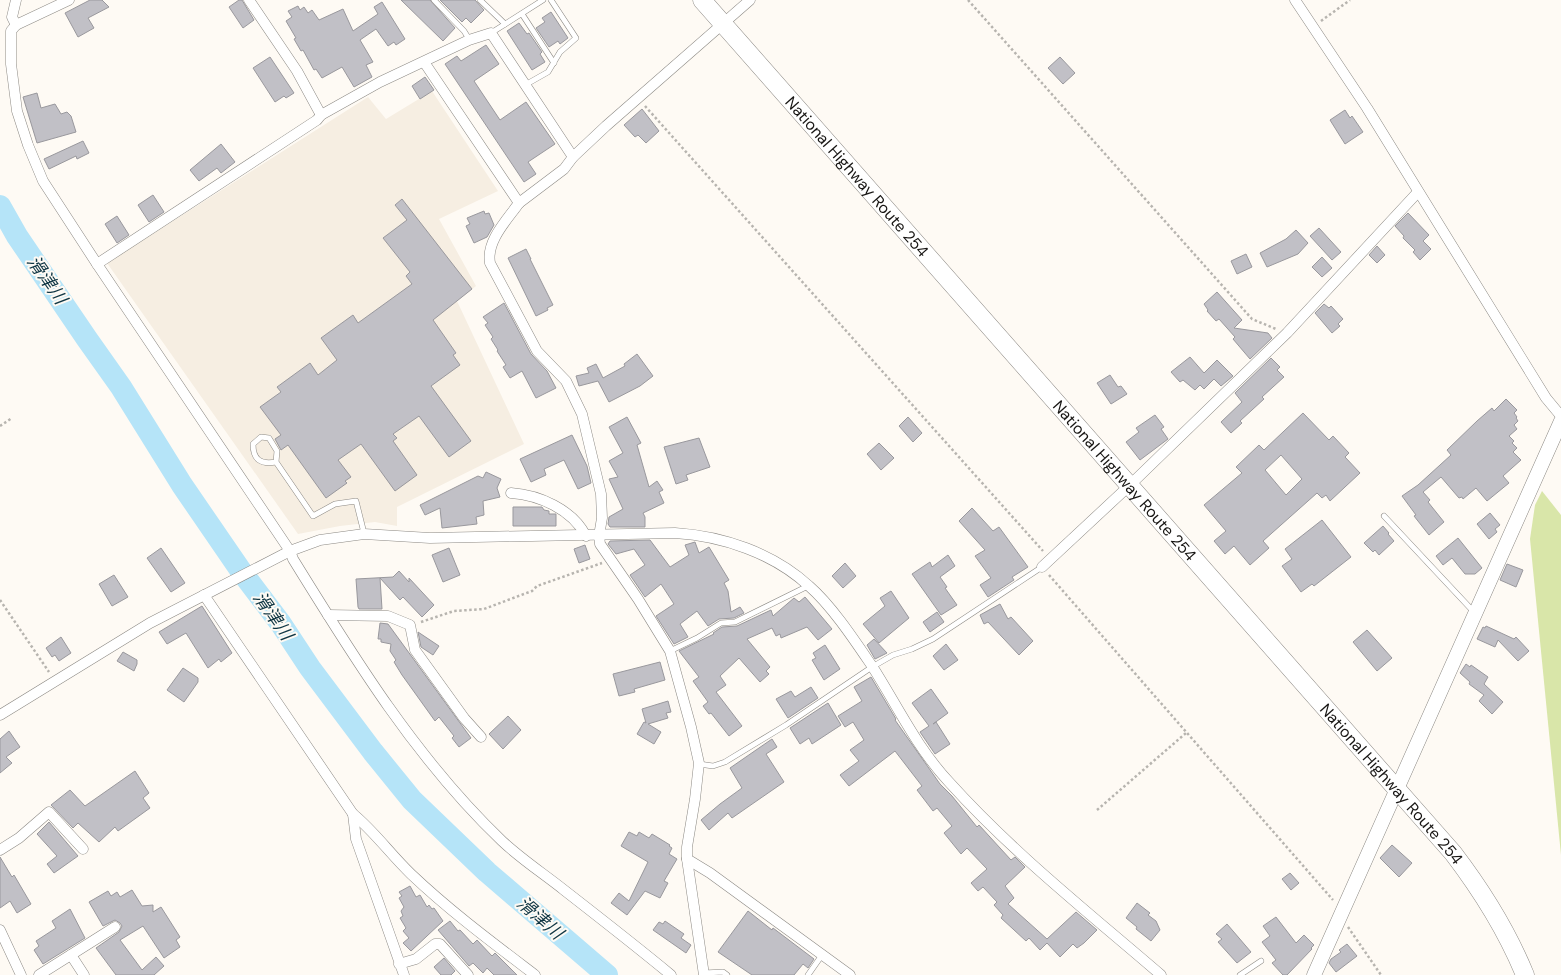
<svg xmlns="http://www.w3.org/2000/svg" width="1561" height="975" font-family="'DM Sans','Noto Sans JP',sans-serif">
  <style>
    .built { fill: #f6eee2 }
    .green { fill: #d9e6a9 }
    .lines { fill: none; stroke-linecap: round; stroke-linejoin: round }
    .river { stroke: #b5e4f8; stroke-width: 22 }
    .building { fill: #c1c0c6; stroke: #99989d; fill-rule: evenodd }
    .lane-casing { stroke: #8c8984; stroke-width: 6 }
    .street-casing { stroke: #8c8984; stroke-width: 11 }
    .secondary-casing { stroke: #8c8984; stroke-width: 15 }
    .highway-casing { stroke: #8c8984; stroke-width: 19 }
    .path { stroke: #b7b4af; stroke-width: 2.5; stroke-dasharray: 2.5 2.5; stroke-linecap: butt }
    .lane { stroke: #fff; stroke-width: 5 }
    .street { stroke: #fff; stroke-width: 10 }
    .secondary { stroke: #fff; stroke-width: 14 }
    .highway { stroke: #fff; stroke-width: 18 }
    .labels { text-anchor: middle; stroke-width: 4; stroke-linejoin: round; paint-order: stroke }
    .street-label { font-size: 16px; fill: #171513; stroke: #fefaf4 }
    .water-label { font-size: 18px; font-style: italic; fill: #0f3644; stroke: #fefaf4 }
  </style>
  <rect width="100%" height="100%" fill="#fefaf4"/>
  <polygon class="built" points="432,91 498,191 439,219 476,286 457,301 524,444 397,507 397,526 375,522 340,526 298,534 107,263 368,97 386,119"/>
  <polygon class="green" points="1542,491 1561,515 1561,855 1530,539 1535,505"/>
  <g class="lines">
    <polyline class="river" points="0,206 17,236 87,339 121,387 182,485 241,571 281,624 310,668 373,752 412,800 487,872 607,975"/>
  </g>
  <g class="building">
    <polygon points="90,0 102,0 109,7 88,18 94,28 78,37 65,13"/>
    <polygon points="239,0 242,0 254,20 243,28 229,7"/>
    <polygon points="401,0 430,0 455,28 443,41"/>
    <polygon points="440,0 475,0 484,10 471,23 466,18 462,22"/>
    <polygon points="382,2 405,39 396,45 394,42 388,46 376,29 360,40 373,62 366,65 372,77 354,87 342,67 322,78 316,69 314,70 303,50 301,51 294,39 296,38 286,21 292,17 288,11 298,6 300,10 304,7 308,13 312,10 319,20 343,9 353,31 378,14 374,7"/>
    <polygon points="551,12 568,38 560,44 558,41 549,47 536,28 545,22 542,18"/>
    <polygon points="519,23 527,34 529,33 542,52 540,54 545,62 532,70 507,31"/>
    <polygon points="486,45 499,64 474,81 500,120 526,102 555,144 528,162 536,174 524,182 445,64 457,56 461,61"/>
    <polygon points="270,57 294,93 286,98 284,96 275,102 253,68"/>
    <polygon points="1060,57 1075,73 1063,84 1048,68"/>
    <polygon points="425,77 434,90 420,99 412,86"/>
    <polygon points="37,93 41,108 55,104 61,114 67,112 71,116 76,132 37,143 23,97"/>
    <polygon points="642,109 659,131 646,143 638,135 635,137 624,125"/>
    <polygon points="1345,110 1350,118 1352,116 1363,132 1345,144 1330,120"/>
    <polygon points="83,141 89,153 77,159 76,156 49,169 44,159"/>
    <polygon points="221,144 235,162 221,173 217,168 199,181 190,170"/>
    <polygon points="153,195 164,212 149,222 138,205"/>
    <polygon points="402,199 472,289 433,320 456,353 453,355 460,365 431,386 471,441 449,457 419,416 393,434 397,438 393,441 417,475 395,491 361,444 338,460 351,477 345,481 347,483 326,498 288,445 281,450 275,439 281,435 260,407 281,392 277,387 310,363 318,375 337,360 321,338 353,315 358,323 412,284 406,276 410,272 383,238 407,220 395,205"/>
    <polygon points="484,211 485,214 489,213 494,225 487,237 474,243 466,226 470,224 467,218"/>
    <polygon points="1408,213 1429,235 1423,241 1431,249 1420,260 1413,252 1415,250 1403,238 1404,236 1395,226"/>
    <polygon points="117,216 129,235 117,243 105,224"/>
    <polygon points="1319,228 1341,252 1332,260 1310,236"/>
    <polygon points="1296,230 1308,243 1298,254 1267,267 1260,253 1286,239"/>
    <polygon points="1377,246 1385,255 1377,263 1369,255"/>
    <polygon points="526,249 531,259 530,259 553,305 547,308 548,310 536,316 508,258"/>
    <polygon points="1246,254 1252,267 1237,274 1231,261"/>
    <polygon points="1322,257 1332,268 1322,277 1312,267"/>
    <polygon points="1217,292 1242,320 1234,328 1268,333 1272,338 1250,359 1233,339 1235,337 1219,319 1216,321 1207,311 1208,310 1204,304"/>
    <polygon points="504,303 531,354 547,371 556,388 536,398 522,371 510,378 503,367 506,365 497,351 498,350 491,339 493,337 485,325 488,323 483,317"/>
    <polygon points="1324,304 1329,308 1331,306 1343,319 1338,324 1340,326 1332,333 1315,313"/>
    <polygon points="637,354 653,376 640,386 609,402 598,381 579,386 576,376 589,373 587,368 596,364 603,378 625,366 624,364"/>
    <polygon points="1190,357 1204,373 1217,360 1233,376 1221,386 1214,379 1204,389 1200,385 1195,390 1183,380 1180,382 1171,372"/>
    <polygon points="1271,358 1280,367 1277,370 1284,377 1262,397 1264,399 1240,421 1242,423 1231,433 1221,422 1242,402 1235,393"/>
    <polygon points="1110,375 1118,387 1121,386 1127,394 1111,404 1097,383"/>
    <polygon points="1506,399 1517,410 1514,413 1517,417 1516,418 1518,421 1514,425 1517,429 1509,436 1514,441 1512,443 1517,448 1513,452 1521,460 1503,476 1509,483 1487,501 1476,488 1463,499 1462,497 1459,498 1441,477 1423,492 1430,500 1428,502 1444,522 1429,535 1414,516 1416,515 1402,496 1418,485 1451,455 1447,450 1477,421 1492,408 1494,411"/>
    <path d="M1303,413l26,27 4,-4 16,17 -4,4 15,16 -30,28 -4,-6 -4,3 -5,-5 -54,48 6,7 -19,17 -16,-19 -9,8 -11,-13 12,-10 -22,-26 38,-32 -6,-6 23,-22 5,5zM1281,455l21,24 -16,16 -21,-25z"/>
    <polygon points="1155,415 1164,427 1161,429 1168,439 1140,460 1126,442 1139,432 1136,428"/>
    <polygon points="627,417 641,443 637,445 649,487 657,481 663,490 659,492 664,503 643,513 645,517 645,527 610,527 608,524 609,517 623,509 609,479 618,477 609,461 623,453 609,427"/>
    <polygon points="908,417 922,433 913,442 899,426"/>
    <polygon points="572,435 587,466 591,483 578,489 564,460 544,469 546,475 531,482 520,459"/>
    <polygon points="699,438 710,467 686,475 688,480 676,484 664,447"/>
    <polygon points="879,443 894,458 881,470 867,454"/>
    <polygon points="486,472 501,479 497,488 500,497 483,501 484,515 476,517 477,524 442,528 440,508 425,515 420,505 478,476 483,478"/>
    <polygon points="513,507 542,507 544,510 549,511 549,514 556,514 556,526 513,526"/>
    <polygon points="972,508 993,531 999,527 1028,567 1012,577 1014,580 988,597 980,585 991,578 975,556 985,550 959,521"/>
    <polygon points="1490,513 1500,525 1495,529 1497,532 1489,539 1477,524"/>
    <polygon points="1322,520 1351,557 1314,586 1312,584 1301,592 1282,566 1292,559 1285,549"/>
    <polygon points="1383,526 1389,533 1388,534 1394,541 1379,555 1375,550 1373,552 1364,543"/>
    <polygon points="1458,538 1482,568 1475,574 1465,574 1452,558 1443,565 1436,556"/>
    <polygon points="650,540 670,567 689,555 685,545 695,542 699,553 709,547 729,580 724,583 728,591 731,612 740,607 744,613 734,618 719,619 708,626 697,611 680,624 688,637 674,644 656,616 674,604 661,584 645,597 630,575 645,565 634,549 616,554 608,544 610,541"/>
    <polygon points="585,545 590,559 579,563 574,549"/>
    <polygon points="161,548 185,583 171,592 147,558"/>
    <polygon points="449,548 460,575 443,582 432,555"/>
    <polygon points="948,555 955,566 940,577 947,587 945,588 957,605 941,615 912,574 930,562 932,567"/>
    <polygon points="845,563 856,576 843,588 832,576"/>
    <polygon points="1507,564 1523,570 1516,587 1500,580"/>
    <polygon points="399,571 409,582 409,578 434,605 422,617 403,597 400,600 380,578 382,609 359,609 358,607 356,579 393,577"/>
    <polygon points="114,575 128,597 112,606 99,584"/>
    <polygon points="891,591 909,618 879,643 863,624 885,606 880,598"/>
    <polygon points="805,597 832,629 818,640 807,627 781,638 780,634 776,636 772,628 747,639 770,667 766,671 769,674 760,682 739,658 720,676 726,685 716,692 742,726 729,736 711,713 709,714 703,706 708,702 693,681 699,677 679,651 714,634 713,633 722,627 737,626 771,610 773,616 794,598 799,602"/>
    <polygon points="1000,604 1008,619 1011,617 1033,641 1019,655 988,622 984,624 980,615"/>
    <polygon points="202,606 232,653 221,662 219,659 208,668 186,633 167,644 159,632"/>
    <polygon points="937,612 944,622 930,632 923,622"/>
    <polygon points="380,623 388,624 471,738 459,747 452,738 454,736 439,717 435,721 402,675 394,662 396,660 390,651 391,644 381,642 381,639 378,639"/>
    <polygon points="1486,626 1514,639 1516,637 1529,651 1518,661 1498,640 1495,647 1477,639 1483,627 1485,628"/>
    <polygon points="1367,630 1392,658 1377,671 1353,642"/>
    <polygon points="418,632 439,646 433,655 421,647"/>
    <polygon points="61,637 71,653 59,661 55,655 52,657 46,648"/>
    <polygon points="874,639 887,653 875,659 867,645"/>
    <polygon points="946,644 958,660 944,670 933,656"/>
    <polygon points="825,645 840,669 824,680 812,660 816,658 813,653"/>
    <polygon points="123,652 137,660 137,664 134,671 117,661"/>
    <polygon points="660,662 665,680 634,689 635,692 619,696 613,674"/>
    <polygon points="1466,664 1470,667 1471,665 1488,677 1484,684 1503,702 1492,714 1479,701 1484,695 1469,684 1470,682 1460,673"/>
    <polygon points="183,668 198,678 198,682 184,702 167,690"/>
    <polygon points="871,677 896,719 895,720 940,784 952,796 977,827 979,825 1011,860 1015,857 1025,867 1005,886 1014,898 1008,904 1047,939 1076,912 1097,930 1084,943 1077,948 1073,944 1060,957 1047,943 1040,950 1029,938 1026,941 1001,918 1003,915 994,905 997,902 983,887 978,891 971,883 987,869 967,848 961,854 944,833 952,826 937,808 933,811 917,790 922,786 895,751 849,786 840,775 859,761 850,750 864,740 853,722 845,727 838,716 862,701 854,687"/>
    <polygon points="811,687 818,698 788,718 776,699 791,691 795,697"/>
    <polygon points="931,689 948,713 933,724 936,722 950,744 935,754 920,732 929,726 912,703"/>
    <polygon points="668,701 671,712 666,713 668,718 648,724 661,732 654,744 637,734 644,722 646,723 642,709"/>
    <polygon points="828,703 841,725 812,744 809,738 800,744 790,728"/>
    <polygon points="508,716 521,730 503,749 489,734"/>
    <polygon points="9,731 20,747 6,757 12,763 0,773 0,739"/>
    <polygon points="772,739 777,747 766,754 784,782 732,818 728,813 709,830 701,820 720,804 742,788 730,768"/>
    <polygon points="135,771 149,793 143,798 150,808 118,831 115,827 99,842 78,823 73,828 51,805 70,790 85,806"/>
    <polygon points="49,822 78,856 54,873 47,864 57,856 37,834"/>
    <polygon points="629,832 637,836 639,832 649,838 652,834 670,845 669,846 672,848 669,854 677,859 664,881 668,883 660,898 645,891 627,915 611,903 619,893 629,901 648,862 621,846"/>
    <polygon points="1392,845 1412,863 1399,877 1380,858"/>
    <polygon points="0,857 12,877 14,875 31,904 17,913 10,901 0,908"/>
    <polygon points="1290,873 1299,883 1291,890 1282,879"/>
    <polygon points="410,886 416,897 420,895 427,907 429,905 432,909 434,908 443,921 411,951 403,943 409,938 403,931 406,928 400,918 403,916 401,911 404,907 399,898 402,896 399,892"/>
    <polygon points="132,890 142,906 153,905 153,912 161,907 180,937 176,940 180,947 164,958 143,926 120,940 142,970 156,957 164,966 154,975 116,975 96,948 119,932 122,926 120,923 115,920 103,926 89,902 108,891 111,896 117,892 120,897"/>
    <polygon points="1137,903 1150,913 1148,915 1156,921 1160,930 1151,941 1136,929 1137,927 1126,918"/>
    <polygon points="70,909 85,938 43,964 34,950 39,946 36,941 56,928 52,921"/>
    <polygon points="748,911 772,930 773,928 814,959 808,968 803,964 794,975 752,975 718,952"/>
    <polygon points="1276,917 1296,943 1304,935 1314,945 1311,948 1312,949 1287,975 1283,975 1272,963 1276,960 1262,942 1270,936 1263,926"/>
    <polygon points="450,921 458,931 460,930 473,944 477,940 492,956 495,953 517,975 494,975 487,968 483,973 473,963 469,966 438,930"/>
    <polygon points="665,921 684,934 681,938 691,945 686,953 653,930 659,922 663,924"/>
    <polygon points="1227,924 1251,952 1237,963 1218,942 1222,939 1216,934"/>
    <polygon points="1347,944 1357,956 1336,972 1329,963 1331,959 1341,952 1339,950"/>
    <polygon points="444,958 455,971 451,975 441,975 434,967"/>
  </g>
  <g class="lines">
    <g class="lane-casing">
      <g id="lane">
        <polyline points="434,0 464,31 469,39"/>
        <polyline points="480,0 505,24"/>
        <polyline points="522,14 554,63"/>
        <polyline points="491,33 543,0"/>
        <polyline points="525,85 548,72 560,52 576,38 551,0"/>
        <path d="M276,462c-16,3 -23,-3 -23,-18l8,-7 8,1 8,13 -1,11 37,54 22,-12 21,-3 8,32"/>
        <polyline points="1384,516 1473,611"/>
        <polyline points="670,651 697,638 721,623 735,622 808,586"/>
        <polyline points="699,764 713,766 725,762 786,725 872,667 893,655 912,649 933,639 1042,567"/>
        <polyline points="704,973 723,972 727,975"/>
        <polyline points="808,975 822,955"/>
        <polyline points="1240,975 1261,961"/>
      </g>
    </g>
    <g class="street-casing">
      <g id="street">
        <polyline points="16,0 12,17 16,25"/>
        <path d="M69,0l-53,25 -5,6v33l6,47 11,34 15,36 54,83 193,287 3,8c61,99 124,201 209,282 19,18 42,33 62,49 36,28 72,56 107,85"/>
        <polyline points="249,0 297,71 321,115"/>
        <polyline points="1295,0 1367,108 1546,398 1561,416"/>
        <path d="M424,62l95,141c-12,17 -33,38 -29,60l47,88 29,30 16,33 19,80 1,24 -3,18 1,8 38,55 32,52 21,76 8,36 -4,36 -8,48v12l17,116"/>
        <polyline points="519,203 564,169 573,157 606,126 750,0"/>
        <polyline points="97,264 317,120 321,115 380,82 469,40 491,33 573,157"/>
        <path d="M511,493c28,2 61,16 75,43"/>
        <polyline points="1042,567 1130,485 1287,333 1418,192"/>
        <path d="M204,595l149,219c21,17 38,41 58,60 39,37 82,69 124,101"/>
        <polyline points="328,615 388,616 410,625 415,650 464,718 481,737"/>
        <path d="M0,715l150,-92 140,-72 30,-11 44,-6 66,4 245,-5c48,3 98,20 134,53 23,20 46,55 63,80 25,39 45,82 77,116 64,71 140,131 212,193"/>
        <polyline points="353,814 356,839 404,975"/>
        <polyline points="0,850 19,838 49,812 83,849"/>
        <polyline points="687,859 710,873 850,975"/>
        <polyline points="0,930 21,975"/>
        <polyline points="71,955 84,975"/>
        <polyline points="399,964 416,959 435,944 440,944 468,975"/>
        <polyline points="39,975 115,927"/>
      </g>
    </g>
    <g class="secondary-casing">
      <polyline id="secondary" points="1314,975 1561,421"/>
    </g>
    <g class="highway-casing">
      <g id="highway">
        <path id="s1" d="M702,0l751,853c29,38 54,78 72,122"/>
      </g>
    </g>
    <g class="path">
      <polyline points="968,0 1252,319 1276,329"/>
      <polyline points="1321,21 1350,0"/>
      <polyline points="645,106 1043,551"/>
      <polyline points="0,426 12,418"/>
      <polyline points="1049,575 1333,900"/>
      <polyline points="0,600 49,672"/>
      <polyline points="421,622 454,611 484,609 532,591 537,586 602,563"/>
      <polyline points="1097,810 1186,733"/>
      <polyline points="1348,927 1381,975"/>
    </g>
    <use href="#lane" class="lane"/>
    <use href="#street" class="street"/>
    <use href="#secondary" class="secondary"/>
    <use href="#highway" class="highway"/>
  </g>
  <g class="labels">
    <g class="street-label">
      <text dy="6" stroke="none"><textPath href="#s1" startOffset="235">National Highway Route 254</textPath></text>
      <text dy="6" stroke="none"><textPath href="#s1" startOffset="640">National Highway Route 254</textPath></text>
      <text dy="6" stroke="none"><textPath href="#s1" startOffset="1044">National Highway Route 254</textPath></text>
    </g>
    <g class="water-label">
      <text transform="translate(47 280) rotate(55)" y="6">滑津川</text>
      <text transform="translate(273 616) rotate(55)" y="6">滑津川</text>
      <text transform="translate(540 918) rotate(41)" y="6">滑津川</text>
    </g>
  </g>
</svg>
